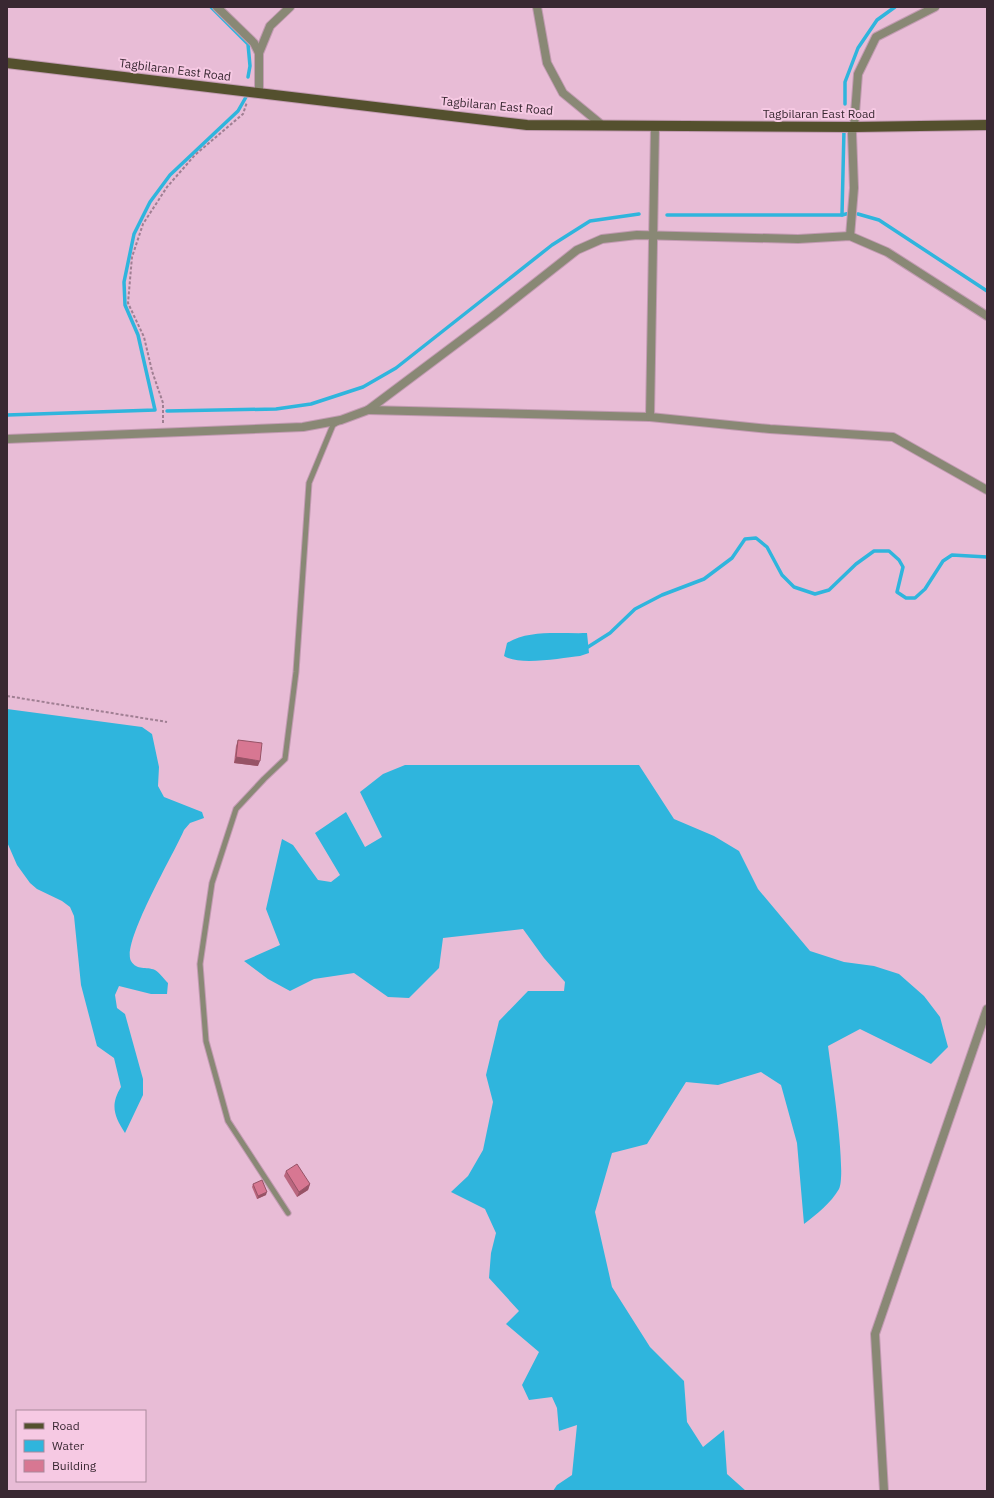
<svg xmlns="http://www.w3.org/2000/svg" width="994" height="1498" font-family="'IBM Plex Sans',sans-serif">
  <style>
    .water { fill: #2fb5dd }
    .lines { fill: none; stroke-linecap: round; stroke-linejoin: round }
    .stream { stroke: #2fb5dd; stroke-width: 3.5 }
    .service-casing { stroke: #c29bb2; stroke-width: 7 }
    .minor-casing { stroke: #c29bb2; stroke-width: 10 }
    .tertiary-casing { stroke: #c29bb2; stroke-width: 10 }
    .primary-casing { stroke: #c29bb2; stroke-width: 12 }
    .path { stroke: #a07f93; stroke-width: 2; stroke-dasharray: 3 2; stroke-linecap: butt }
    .service { stroke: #898875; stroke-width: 5 }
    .minor { stroke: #898875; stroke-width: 8 }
    .tertiary { stroke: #898875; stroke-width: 8 }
    .primary { stroke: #54502e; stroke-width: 10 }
    .wall { fill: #b9667e }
    .shaded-wall { fill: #965366 }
    .building { fill: #d77792; stroke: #965366 }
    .labels { text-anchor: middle; stroke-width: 4; stroke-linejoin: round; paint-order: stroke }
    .street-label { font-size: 12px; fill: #392832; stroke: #f6c9e3 }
  </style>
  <rect width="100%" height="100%" fill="#e8bcd6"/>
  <g class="water">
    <path d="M587,633l2,20 -9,3c-18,2 -61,10 -76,0l3,-13c22,-14 55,-9 80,-10z"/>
    <path d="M7,709l135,18 10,7 7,33 -1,19 6,11 38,15 2,6 -14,5 -6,7c-9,22 -63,113 -53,131 6,10 15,5 24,9 5,3 9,9 13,13l-1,11h-16l-32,-8 -4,9 2,13 8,6 18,65v16l-18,38c-11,-17 -15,-28 -4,-46l-7,-29 -17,-12 -16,-61 -7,-69 -4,-9 -8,-6 -25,-12 -7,-6 -13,-18 -10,-23z"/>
    <path d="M405,765h234l35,54 40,17 25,15 19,38 52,62 34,11 30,4 25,8 25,22 16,21 8,30 -17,17 -71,-35 -32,17c3,23 19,127 11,143 -8,14 -22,25 -35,35l-7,-81 -16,-58 -20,-13 -43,13 -32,-3 -39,62 -35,9 -17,59 17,75 38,60 34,34 3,41 16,25 21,-17 3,44 19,17h-193l4,-6 15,-10 5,-50 -18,6 -2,-23 -5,-11 -23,3 -7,-15 17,-33 -33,-28 13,-13 -30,-33 2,-25 5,-20 -11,-24 -34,-17 17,-16 15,-26 10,-48 -7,-27 13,-54 29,-30h36l1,-9 -21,-24 -21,-29 -80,9 -4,30 -30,30 -21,-1 -34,-24 -40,6 -24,12 -22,-12 -24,-18 36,-16 -14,-36 16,-70 11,6 25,35 13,2 9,-7 -25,-42 31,-21 19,35 17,-10 -22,-45 23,-18z"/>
  </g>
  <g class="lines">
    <g class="stream">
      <polyline points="211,7 248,44 250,66 248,77"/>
      <polyline points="845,104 845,82 858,48 877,20 895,7"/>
      <polyline points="858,214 879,220 987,291"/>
      <polyline points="667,215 842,215 850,213"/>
      <polyline points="842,215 844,129"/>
      <polyline points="167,411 276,409 311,404 363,387 396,368 552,245 590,221 639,214"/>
      <polyline points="7,415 155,410 138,335 125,305 124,282 134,234 150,202 170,175 238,111 246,97"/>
      <polyline points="588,647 610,633 635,609 662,595 704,579 732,558 745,539 756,538 767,547 782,575 794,587 815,594 829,590 856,564 874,551 889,551 899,560 903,567 897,592 906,598 915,598 925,589 943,561 952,555 987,557"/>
    </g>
    <g class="service-casing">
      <polyline id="service" points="288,1213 228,1121 206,1041 200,964 212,883 236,809 264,779 285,759 296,672 309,483 333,425 338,422"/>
    </g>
    <g class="minor-casing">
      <g id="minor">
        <polyline points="217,7 254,43 259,53 259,93"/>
        <polyline points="537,7 547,63 563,93 602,125"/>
        <polyline points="259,53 270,26 290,7"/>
        <polyline points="850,236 854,188 852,133 854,127 858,74 876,37 935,7"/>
        <polyline points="368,410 650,417"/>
        <polyline points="7,439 303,427 341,420 368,410 492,317 577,250 602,239 637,235 798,239 850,236 887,252 987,316"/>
      </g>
    </g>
    <g class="tertiary-casing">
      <g id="tertiary">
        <polyline points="655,126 650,417 770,429 893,437 987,490"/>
        <polyline points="884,1491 875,1334 987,1009"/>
      </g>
    </g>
    <g class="primary-casing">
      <polyline id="primary" points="7,63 527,125 854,127 987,125"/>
    </g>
    <g class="path">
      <polyline points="163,423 163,403 152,371 144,337 128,303 132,257 143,224 167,187 195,155 243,114 247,102"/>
      <polyline points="7,696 167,722"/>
    </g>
    <use href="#service" class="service"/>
    <use href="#minor" class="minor"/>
    <use href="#tertiary" class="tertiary"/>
    <use href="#primary" class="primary"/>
  </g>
  <g class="wall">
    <polygon points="238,740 258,766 234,763 236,746"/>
    <polygon points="286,1171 310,1184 308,1190 297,1197 284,1176"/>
    <polygon points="253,1184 266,1195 257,1199 252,1187"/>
  </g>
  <g class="shaded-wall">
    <polygon points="236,757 260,761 258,766 234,763"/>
    <polygon points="310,1184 308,1190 297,1197 299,1192"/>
    <polygon points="267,1192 266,1195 257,1199 258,1196"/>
  </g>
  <g class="building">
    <polygon points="238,740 262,743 260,761 236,757"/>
    <polygon points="297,1164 310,1184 299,1192 286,1171"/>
    <polygon points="262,1180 267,1192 258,1196 253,1184"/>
  </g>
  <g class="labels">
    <g class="street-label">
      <text transform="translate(175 70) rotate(7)" y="4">Tagbilaran East Road</text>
      <text transform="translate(497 106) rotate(5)" y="4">Tagbilaran East Road</text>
      <text x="819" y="118">Tagbilaran East Road</text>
    </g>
  </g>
  <rect width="994" height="1498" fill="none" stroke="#392832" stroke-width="16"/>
  <rect x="16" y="1410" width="130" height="72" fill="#f6c9e3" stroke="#aa899c"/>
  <rect x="24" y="1423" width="20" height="6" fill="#54502e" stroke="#aa899c"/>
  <text x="52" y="1430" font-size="12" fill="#392832">Road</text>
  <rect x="24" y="1440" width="20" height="12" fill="#2fb5dd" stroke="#aa899c"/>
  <text x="52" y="1450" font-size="12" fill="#392832">Water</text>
  <rect x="24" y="1460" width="20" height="12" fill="#d77792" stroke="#aa899c"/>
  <text x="52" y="1470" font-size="12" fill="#392832">Building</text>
</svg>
